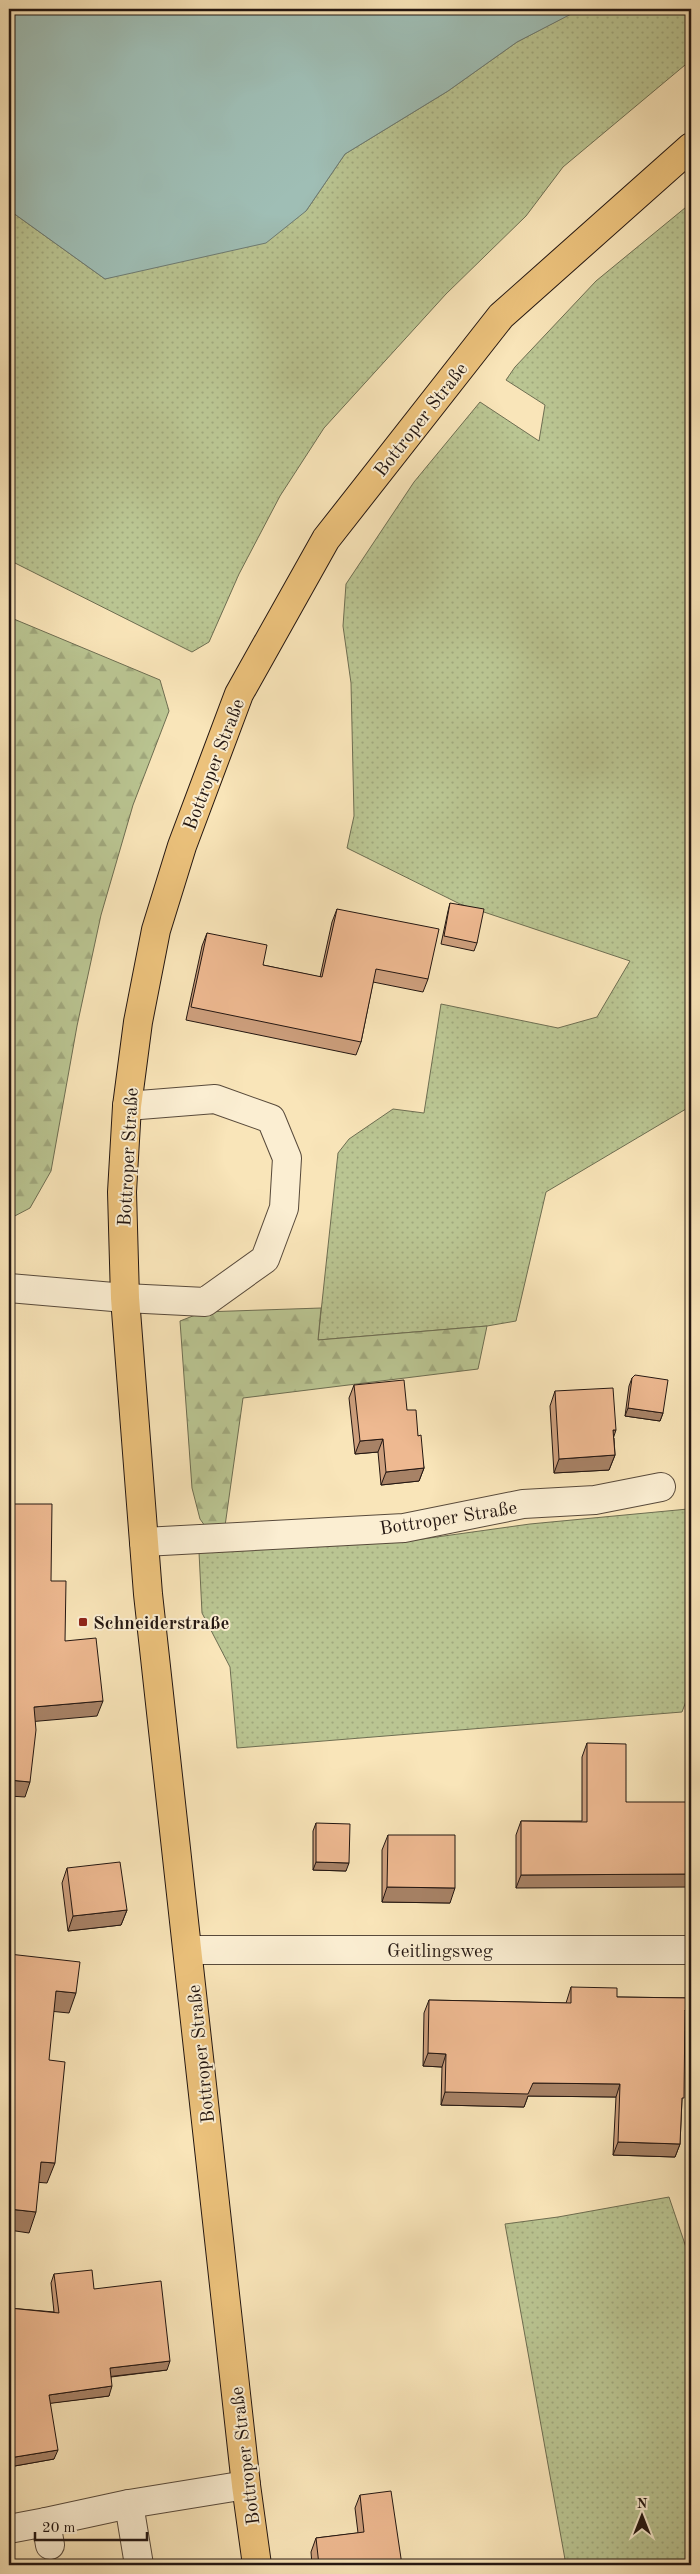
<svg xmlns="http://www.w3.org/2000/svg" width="700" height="2574" font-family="'Old Standard TT',serif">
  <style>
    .green { fill: url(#green-dots); stroke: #6e6e52 }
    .forest { fill: url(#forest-firs); stroke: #6e6e52 }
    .water { fill: #9fbeb5; stroke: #6d7b73 }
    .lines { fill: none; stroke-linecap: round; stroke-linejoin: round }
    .minor-casing { stroke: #584a3b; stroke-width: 30 }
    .major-casing { stroke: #231611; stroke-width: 30 }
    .minor { stroke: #fbeed2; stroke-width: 28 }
    .major { stroke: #ecc27c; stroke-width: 28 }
    .wall { fill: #cd9f7d; stroke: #231611 }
    .shaded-wall { fill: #a78266; stroke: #231611 }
    .building { fill: #eeb991; stroke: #231611 }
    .poi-dot { fill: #8f2418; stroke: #fbeed2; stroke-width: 2 }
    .labels { text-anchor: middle; stroke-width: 4; stroke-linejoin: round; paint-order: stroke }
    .street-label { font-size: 19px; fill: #231611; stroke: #fbeed2 }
    .poi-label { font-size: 19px; font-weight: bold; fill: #231611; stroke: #fbeed2; text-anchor: start }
  </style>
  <defs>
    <pattern id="green-dots" width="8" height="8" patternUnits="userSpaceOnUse" patternTransform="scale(1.25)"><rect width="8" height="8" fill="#bac592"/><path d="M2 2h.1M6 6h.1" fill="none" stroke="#a0a87d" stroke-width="1.8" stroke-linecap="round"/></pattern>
    <pattern id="forest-firs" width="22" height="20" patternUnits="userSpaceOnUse" patternTransform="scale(1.25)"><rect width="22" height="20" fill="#bac592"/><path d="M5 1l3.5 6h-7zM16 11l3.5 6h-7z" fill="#a0a87d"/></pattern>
  </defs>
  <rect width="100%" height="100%" fill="#f9e5b9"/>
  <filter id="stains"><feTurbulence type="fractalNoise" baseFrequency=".004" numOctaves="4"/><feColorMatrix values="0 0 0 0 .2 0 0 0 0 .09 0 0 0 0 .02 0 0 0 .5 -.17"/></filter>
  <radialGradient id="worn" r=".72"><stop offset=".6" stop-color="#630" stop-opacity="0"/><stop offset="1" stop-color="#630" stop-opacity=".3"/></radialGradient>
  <g class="green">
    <polygon points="575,9 691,9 691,60 563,167 526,216 446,294 324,428 280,496 239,574 209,642 192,652 9,560 9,210 105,279 306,211 345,154 448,91 517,42 576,11"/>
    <polygon points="691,203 691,1106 546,1192 516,1321 487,1326 318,1340 338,1153 349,1139 393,1109 424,1113 441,1004 558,1028 597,1017 630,961 460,904 347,848 354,816 351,683 343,626 346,584 414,482 480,402 539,441 545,405 506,380 515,367 596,281"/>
    <polygon points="691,1503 691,1688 682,1712 237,1748 230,1667 202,1613 199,1552 408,1541 530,1524 688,1509"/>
    <polygon points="669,2197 691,2262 691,2565 566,2565 505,2224 558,2217"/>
  </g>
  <g class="forest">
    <polygon points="9,617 160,680 169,711 133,805 101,915 77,1026 51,1171 30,1208 9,1219"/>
    <polygon points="321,1308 318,1340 487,1326 478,1369 243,1398 225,1526 205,1526 200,1519 192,1488 180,1321 203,1312"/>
  </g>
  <polygon class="water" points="9,9 575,9 577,11 517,42 448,91 345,154 306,211 266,243 105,279 9,210"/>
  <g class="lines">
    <g class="minor-casing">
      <g id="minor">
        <polyline points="9,1288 125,1298 205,1302 265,1259 284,1208 287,1158 271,1119 215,1099 127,1106"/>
        <polyline points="144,1542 404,1528 523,1504 595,1500 661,1487"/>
        <polyline points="188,1950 691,1950"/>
        <polyline points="129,2504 139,2565"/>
        <polyline points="46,2522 129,2504 246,2485"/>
        <polyline points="9,2529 46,2522 50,2545"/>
      </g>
    </g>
    <g class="major-casing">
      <polyline id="major" points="257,2565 246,2485 148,1594 125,1298 122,1192 127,1106 138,1022 156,930 182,846 239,694 326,539 501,316 691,147"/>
    </g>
    <use href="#minor" class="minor"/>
    <use href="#major" class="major"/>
  </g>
  <g class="wall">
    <polygon points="450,903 477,943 474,951 441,944 448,911"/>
    <polygon points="337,909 428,979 423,992 373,982 361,1042 356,1055 186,1020 202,946 207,933 263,965 320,977 332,922"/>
    <polygon points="632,1378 663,1413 660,1421 625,1416 629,1386"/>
    <polygon points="354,1385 407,1410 418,1436 424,1468 419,1481 381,1485 378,1452 355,1454 349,1398"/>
    <polygon points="555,1391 614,1438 615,1455 609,1470 554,1473 550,1406"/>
    <polygon points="587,1743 626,1802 516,1888 516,1835 521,1821 582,1821 582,1757"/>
    <polygon points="316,1823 346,1871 313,1870 313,1831"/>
    <polygon points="388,1835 450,1903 382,1902 382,1850"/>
    <polygon points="67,1868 127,1910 121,1925 68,1931 62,1883"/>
    <polygon points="571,1987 617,1997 691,1998 691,2043 685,2031 680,2144 675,2157 613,2155 616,2097 528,2096 524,2107 441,2105 442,2067 423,2066 424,2013 429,2000 566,2003 567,2000"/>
    <polygon points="54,2274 94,2289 167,2370 111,2377 109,2396 50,2403 54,2459 9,2467 9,2308 54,2312 51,2283"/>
    <polygon points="360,2495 402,2565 312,2565 311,2552 316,2538 358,2533 355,2508"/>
  </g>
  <g class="shaded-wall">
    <polygon points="628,1408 663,1413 660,1421 625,1416"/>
    <polygon points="613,1430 616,1430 611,1445"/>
    <polygon points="383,1439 378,1452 355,1454 360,1441"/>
    <polygon points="615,1455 609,1470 554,1473 559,1459"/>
    <polygon points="424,1468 419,1481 381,1485 386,1472"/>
    <polygon points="103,1701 97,1716 28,1722 34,1707"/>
    <polygon points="9,1780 30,1782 25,1797 9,1796"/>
    <polygon points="316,1862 349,1863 346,1871 313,1870"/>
    <polygon points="691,1874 691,1887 516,1888 521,1875"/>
    <polygon points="387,1887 455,1888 450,1903 382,1902"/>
    <polygon points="127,1910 121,1925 68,1931 73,1916"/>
    <polygon points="56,1991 76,1993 69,2013 49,2011"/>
    <polygon points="428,2053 446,2054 442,2067 423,2066"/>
    <polygon points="533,2083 620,2084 616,2097 528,2096 524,2107 441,2105 445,2092"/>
    <polygon points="618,2142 680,2144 675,2157 613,2155"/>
    <polygon points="41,2162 55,2163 47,2183 34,2182"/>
    <polygon points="9,2209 36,2212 29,2233 9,2230"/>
    <polygon points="170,2361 167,2370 106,2377 110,2368"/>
    <polygon points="112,2386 109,2396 45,2404 49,2395"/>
    <polygon points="58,2450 54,2459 9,2467 9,2458"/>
  </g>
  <g class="building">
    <polygon points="450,903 484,909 477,943 444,936"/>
    <polygon points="337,909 439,929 428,979 376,969 361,1042 191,1007 207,933 267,945 263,965 322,977"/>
    <polygon points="635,1375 668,1380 663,1413 628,1408 632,1378"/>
    <polygon points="404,1380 407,1410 416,1410 418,1436 421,1435 424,1468 386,1472 383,1439 360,1441 354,1385"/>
    <polygon points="613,1388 616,1430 613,1430 615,1455 559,1459 555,1391"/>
    <polygon points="9,1504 52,1504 51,1581 66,1581 65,1641 96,1638 103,1701 34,1707 36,1730 30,1782 9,1780"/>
    <polygon points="587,1743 626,1744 626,1802 691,1802 691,1874 521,1875 521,1821 587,1822"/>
    <polygon points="316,1823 350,1824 349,1863 316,1862"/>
    <polygon points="388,1835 455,1835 455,1888 387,1887"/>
    <polygon points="120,1862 127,1910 73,1916 67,1868"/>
    <polygon points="9,1954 80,1962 76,1993 56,1991 49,2060 65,2062 55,2163 41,2162 36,2212 9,2209"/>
    <polygon points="571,1987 617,1988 617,1997 691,1998 691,2022 685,2010 684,2098 682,2098 680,2144 618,2142 620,2084 533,2083 528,2094 445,2092 446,2054 428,2053 429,2000 571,2003"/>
    <polygon points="92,2270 94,2289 161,2281 170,2361 110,2368 112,2386 49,2395 58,2450 9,2458 9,2329 12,2328 9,2308 59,2313 54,2274"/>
    <polygon points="391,2491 402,2565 319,2565 316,2538 364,2532 360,2495"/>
  </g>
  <rect class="poi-dot" x="78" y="1617" width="10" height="10" rx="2.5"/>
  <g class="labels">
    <g class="street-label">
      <text transform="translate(420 419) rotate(-52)" y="7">Bottroper Straße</text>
      <text transform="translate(213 764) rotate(-69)" y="7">Bottroper Straße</text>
      <text transform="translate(127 1157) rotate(-87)" y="7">Bottroper Straße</text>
      <text transform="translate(448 1517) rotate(-9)" y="7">Bottroper Straße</text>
      <text x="440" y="1957">Geitlingsweg</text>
      <text transform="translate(200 2054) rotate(-96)" y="7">Bottroper Straße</text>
      <text transform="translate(244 2456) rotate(-97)" y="7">Bottroper Straße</text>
    </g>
    <g class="poi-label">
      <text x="93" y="1629">Schneiderstraße</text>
    </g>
  </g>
  <rect width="700" height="2574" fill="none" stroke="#f9e5b9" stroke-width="30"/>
  <rect x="10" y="10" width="680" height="2554" fill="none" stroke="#231611" stroke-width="2.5"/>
  <rect x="15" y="15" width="670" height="2544" fill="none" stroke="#231611"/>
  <g transform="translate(642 2516)" stroke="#fbeed2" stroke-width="4" paint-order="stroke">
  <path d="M0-4L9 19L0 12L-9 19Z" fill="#231611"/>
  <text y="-8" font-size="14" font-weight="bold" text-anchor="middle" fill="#231611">N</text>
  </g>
  <path d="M35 2532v8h112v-8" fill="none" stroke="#231611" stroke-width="2.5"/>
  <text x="42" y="2532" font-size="15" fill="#231611" stroke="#fbeed2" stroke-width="4" paint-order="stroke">20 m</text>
  <rect width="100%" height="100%" filter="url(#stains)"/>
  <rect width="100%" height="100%" fill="url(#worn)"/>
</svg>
